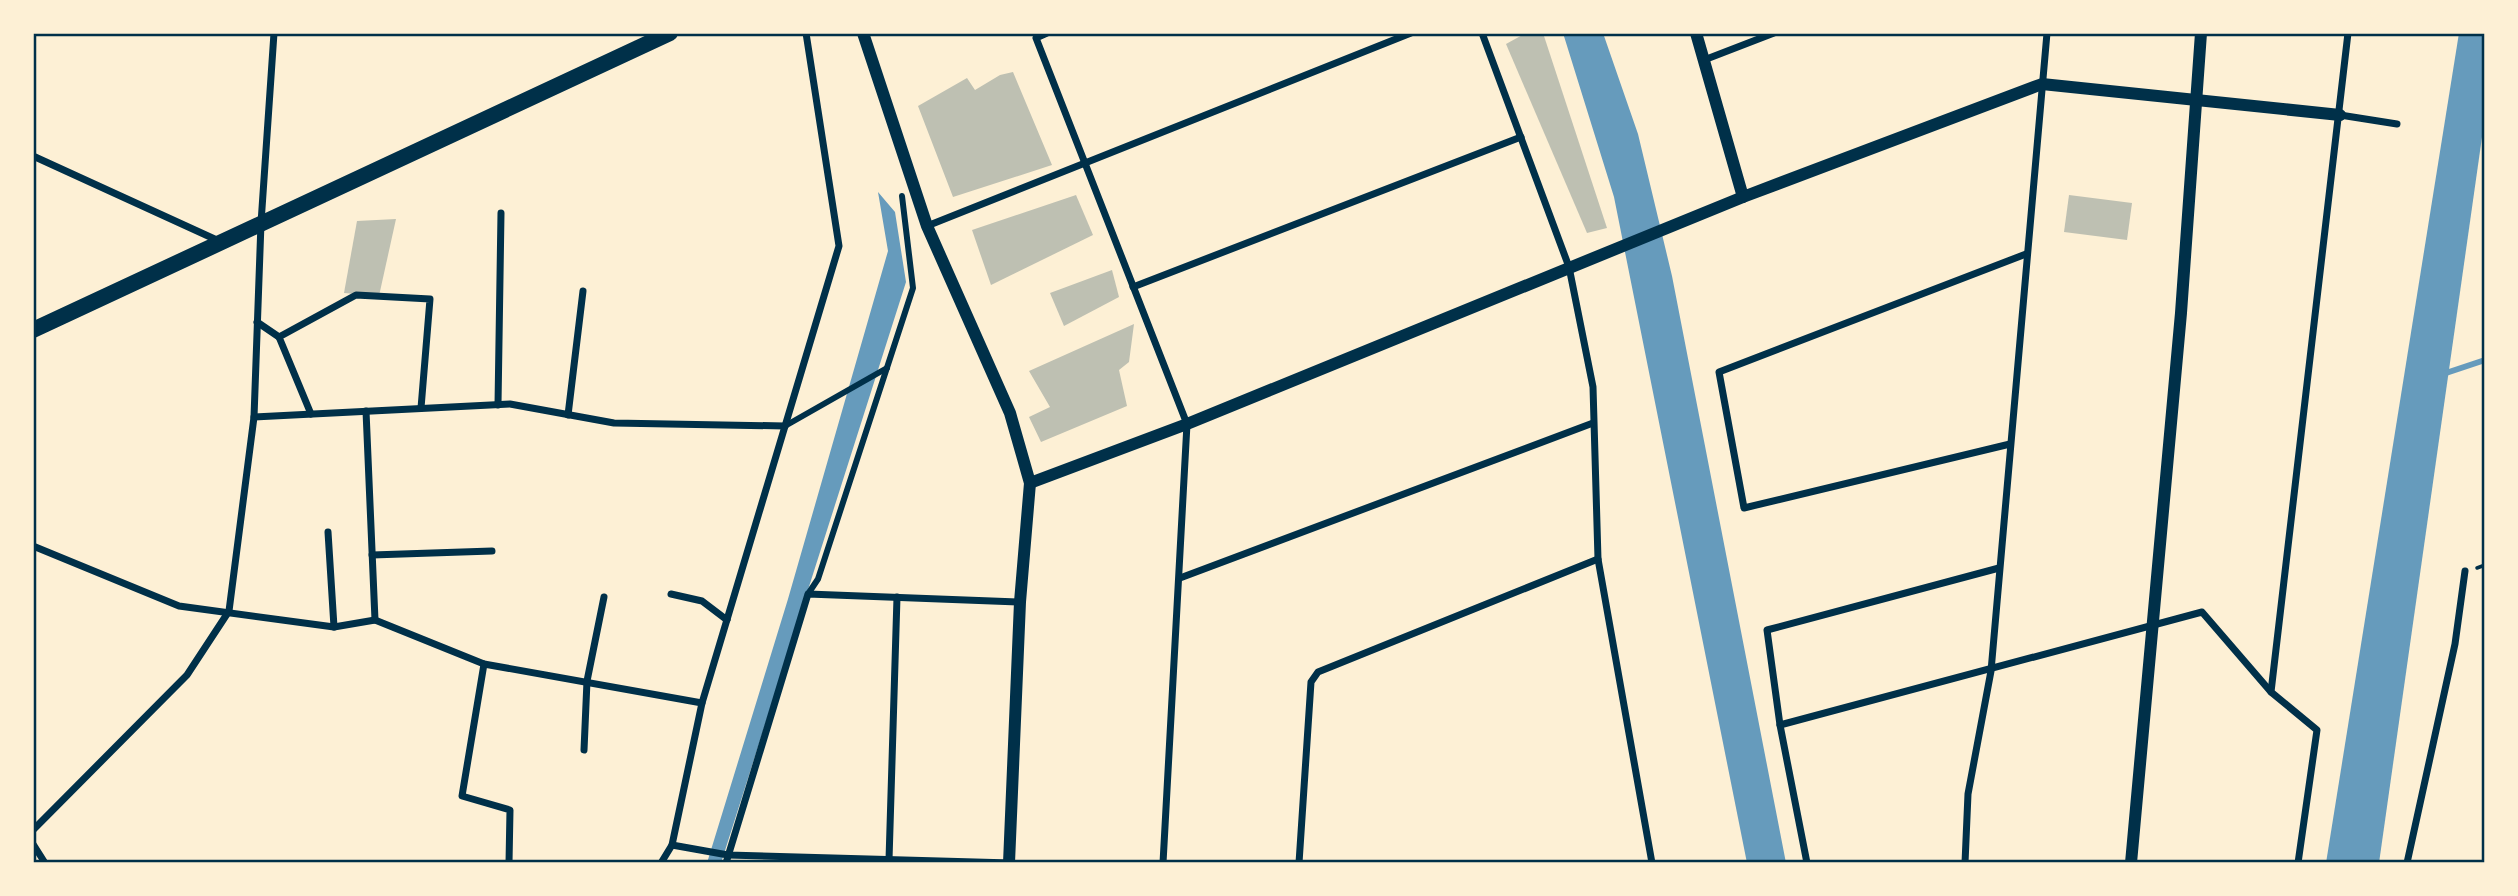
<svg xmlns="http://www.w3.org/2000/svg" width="2518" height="896" font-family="Georgia,serif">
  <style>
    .water { fill: #669bbc }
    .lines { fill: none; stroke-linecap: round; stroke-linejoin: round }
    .stream { stroke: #669bbc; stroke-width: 6 }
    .building { fill: #bec0b2 }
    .path { stroke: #003049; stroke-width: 3.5 }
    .pedestrian { stroke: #003049; stroke-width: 6 }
    .minor { stroke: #003049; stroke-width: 7 }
    .tertiary { stroke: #003049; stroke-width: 12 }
    .primary { stroke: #003049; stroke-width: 16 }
    .neatline { fill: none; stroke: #003049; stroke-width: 2.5 }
  </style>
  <rect width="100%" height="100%" fill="#fdf0d5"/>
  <g class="water">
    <polygon points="1563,33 1603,33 1638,134 1672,276 1786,863 1747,863 1614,197"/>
    <polygon points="2459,33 2485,33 2485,116 2379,863 2326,863"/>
    <polygon points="878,192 895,212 906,282 721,863 707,863 788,599 888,251"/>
  </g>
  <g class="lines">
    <polyline class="stream" points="2443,374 2485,360"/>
  </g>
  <g class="building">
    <polygon points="1526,33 1543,33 1607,228 1587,233 1506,44"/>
    <polygon points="1013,72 1052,165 953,197 918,106 967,78 975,90 1000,75"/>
    <polygon points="1076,195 1093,235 991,285 972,230"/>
    <polygon points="2069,195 2132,203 2127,240 2064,232"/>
    <polygon points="396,219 379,296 344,293 357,221"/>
    <polygon points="1112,270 1119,297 1064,326 1050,293"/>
    <polygon points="1134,324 1129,362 1119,370 1127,406 1041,442 1029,417 1050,407 1029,371"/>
  </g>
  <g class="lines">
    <polyline class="path" points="2477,568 2485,565"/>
    <g class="pedestrian">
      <polyline points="785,426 887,368"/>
      <polyline points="808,594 818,579 913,288 902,196"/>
    </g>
    <g class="minor">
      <polyline points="1047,33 1036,38 1187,424 1163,863"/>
      <polyline points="1482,33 1569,267 1593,387 1598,559 1652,863"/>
      <polyline points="1704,60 1774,33"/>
      <polyline points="2340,115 2397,124"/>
      <polyline points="33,156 219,241"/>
      <polyline points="927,226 1411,33"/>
      <polyline points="1133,287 1521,137"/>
      <polyline points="257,322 279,337"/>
      <polyline points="498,405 501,213"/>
      <polyline points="366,411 375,620"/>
      <polyline points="311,414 279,337 356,295 430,299 421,408"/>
      <polyline points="568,415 583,291"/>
      <polyline points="254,417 510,404 614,423 785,426"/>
      <polyline points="2010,444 1744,508 1719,372 2026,254"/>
      <polyline points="328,532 334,627"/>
      <polyline points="33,546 179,606 334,627 375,620 484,664 702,703"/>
      <polyline points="372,555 492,551"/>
      <polyline points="1180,578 1593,423"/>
      <polyline points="671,594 702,601 727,620"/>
      <polyline points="484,664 462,796 510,810 509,863"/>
      <polyline points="1780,725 2202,612 2271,692"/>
      <polyline points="584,750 587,681 604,597"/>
      <polyline points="33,830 187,675 229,611 254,417 261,223 274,33"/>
      <polyline points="33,844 45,863"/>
      <polyline points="672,845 728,855 1011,863"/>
      <polyline points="889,860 897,597"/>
      <polyline points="661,863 672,845 702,703 839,246 806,33"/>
      <polyline points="726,863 808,594 1020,602"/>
      <polyline points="1299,863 1311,682 1318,672 1598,559"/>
      <polyline points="1807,863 1780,725 1767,630 1999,568"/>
      <polyline points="1965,863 1968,794 1991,671 2047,33"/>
      <polyline points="2298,863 2317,730 2271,692 2348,33"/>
      <polyline points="2407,863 2455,644 2465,571"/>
    </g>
    <g class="tertiary">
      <polyline points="863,33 927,226 1010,413 1030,483 1020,602 1009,863"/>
      <polyline points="1696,33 1743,197"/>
      <polyline points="1030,483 1187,424 1743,197 2042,84 2340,115"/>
      <polyline points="2131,863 2181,313 2201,33"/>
    </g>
    <polyline class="primary" points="33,330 670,33"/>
  </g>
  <rect width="2518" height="896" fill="none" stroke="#fdf0d5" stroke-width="70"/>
  <rect x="35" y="35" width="2448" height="826" class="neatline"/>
</svg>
